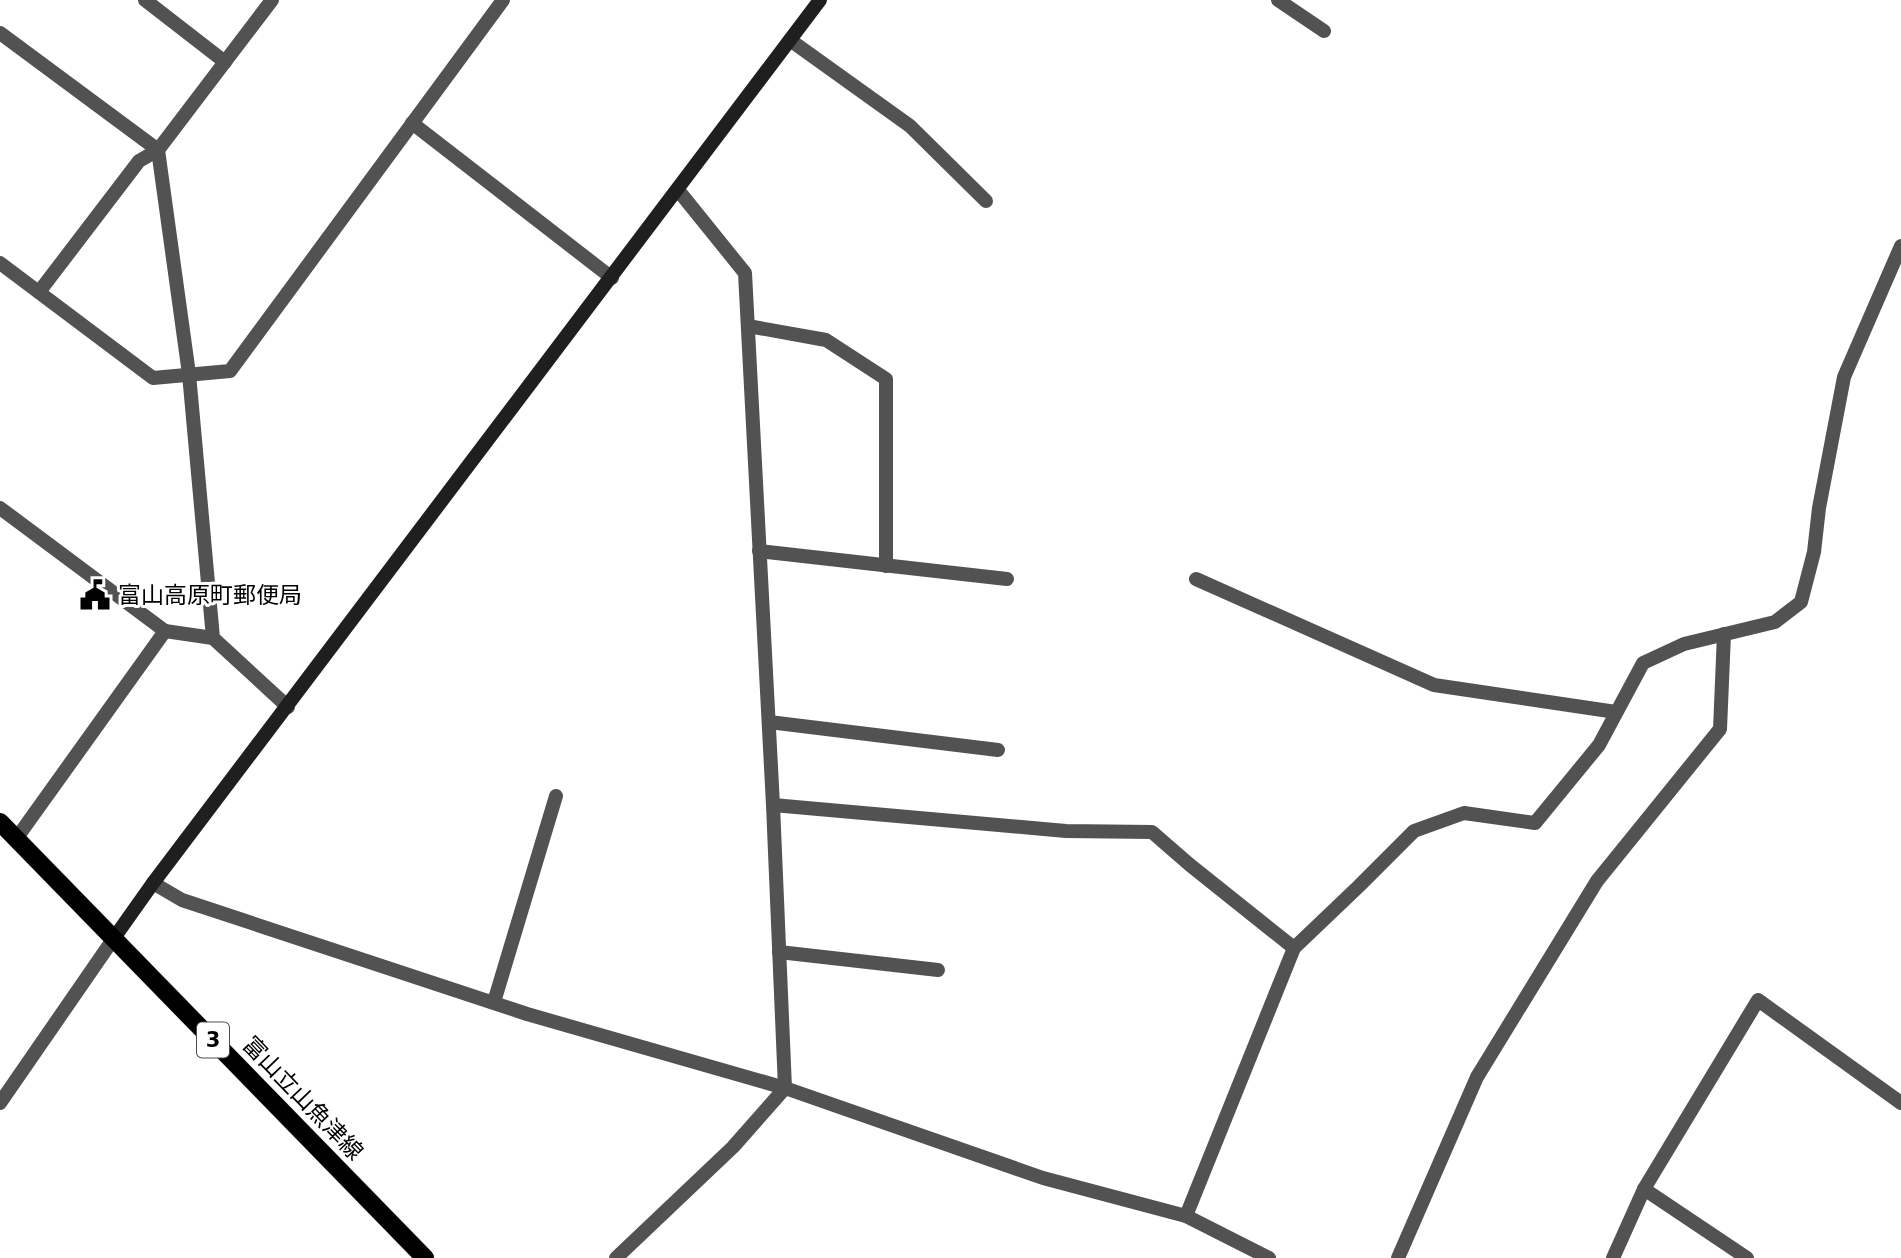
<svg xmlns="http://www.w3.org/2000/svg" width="1901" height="1258" font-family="'DejaVu Sans','Noto Sans JP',sans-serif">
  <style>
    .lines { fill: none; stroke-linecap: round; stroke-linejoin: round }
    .primary-casing { stroke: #dbdbdb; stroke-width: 19 }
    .lane { stroke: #525252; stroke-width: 14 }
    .street { stroke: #525252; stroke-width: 14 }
    .secondary { stroke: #1f1f1f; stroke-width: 14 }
    .primary { stroke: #000; stroke-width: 18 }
    .labels { text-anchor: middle; stroke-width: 6; stroke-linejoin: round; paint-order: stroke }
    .shield { fill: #fff; stroke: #4c4c4c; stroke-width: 2 }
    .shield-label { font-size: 21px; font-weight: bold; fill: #000 }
    .poi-label { font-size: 23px; fill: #000; stroke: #fff; text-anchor: start }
    .street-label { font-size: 23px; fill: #000; stroke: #fff }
  </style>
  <rect width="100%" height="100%" fill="#fff"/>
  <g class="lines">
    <g class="primary-casing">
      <polyline id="primary" points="0,822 425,1258"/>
    </g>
    <polyline class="lane" points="412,123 612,278"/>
    <g class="street">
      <polyline points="145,0 225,62"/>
      <polyline points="1278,0 1324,31"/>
      <polyline points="0,33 158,150 189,374 213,638 288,707"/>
      <polyline points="790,40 910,126 986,201"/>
      <polyline points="0,263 153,378 230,371 503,0"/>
      <polyline points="39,292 139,161 158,150 272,0"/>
      <polyline points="748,326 826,340 886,379 886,566"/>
      <polyline points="0,508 165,631 213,638"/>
      <polyline points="759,551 1007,579"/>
      <polyline points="1196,579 1434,685 1616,712"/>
      <polyline points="769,722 998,750"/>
      <polyline points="773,805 1066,831 1152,832 1190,865 1294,948"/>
      <polyline points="16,839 165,631"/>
      <polyline points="153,883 182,900 527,1014 785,1088 1043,1178 1186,1216 1269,1258"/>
      <polyline points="779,952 938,970"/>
      <polyline points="494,1002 556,796"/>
      <polyline points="0,1103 114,938"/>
      <polyline points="1644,1189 1747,1258"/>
      <polyline points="1186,1216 1294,948 1359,886 1414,831 1464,813 1535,823 1599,745 1643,663 1684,644 1775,622 1801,602 1814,552 1819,508 1844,377 1901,246"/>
      <polyline points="616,1258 733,1147 785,1088 773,805 745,273 678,190"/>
      <polyline points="1398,1258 1477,1077 1597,881 1720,729 1724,634"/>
      <polyline points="1613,1258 1644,1189 1758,1000 1901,1103"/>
    </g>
    <polyline class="secondary" points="114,938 153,883 820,0"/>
    <use href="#primary" class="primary"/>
  </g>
  <defs>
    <g id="civic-bare" transform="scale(2.415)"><path d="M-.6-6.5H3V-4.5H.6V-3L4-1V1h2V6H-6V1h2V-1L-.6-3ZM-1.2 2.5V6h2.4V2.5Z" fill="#000" stroke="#fff" stroke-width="2.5" paint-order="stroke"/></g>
  </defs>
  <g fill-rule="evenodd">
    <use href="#civic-bare" x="95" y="595"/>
  </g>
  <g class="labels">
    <rect class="shield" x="197" y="1022.5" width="32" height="35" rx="5"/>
    <g class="shield-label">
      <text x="213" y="1047">3</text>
    </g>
    <g class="poi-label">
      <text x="118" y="603">富山高原町郵便局</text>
    </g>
    <g class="street-label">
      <text transform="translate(303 1098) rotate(46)" y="8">富山立山魚津線</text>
    </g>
  </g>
</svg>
